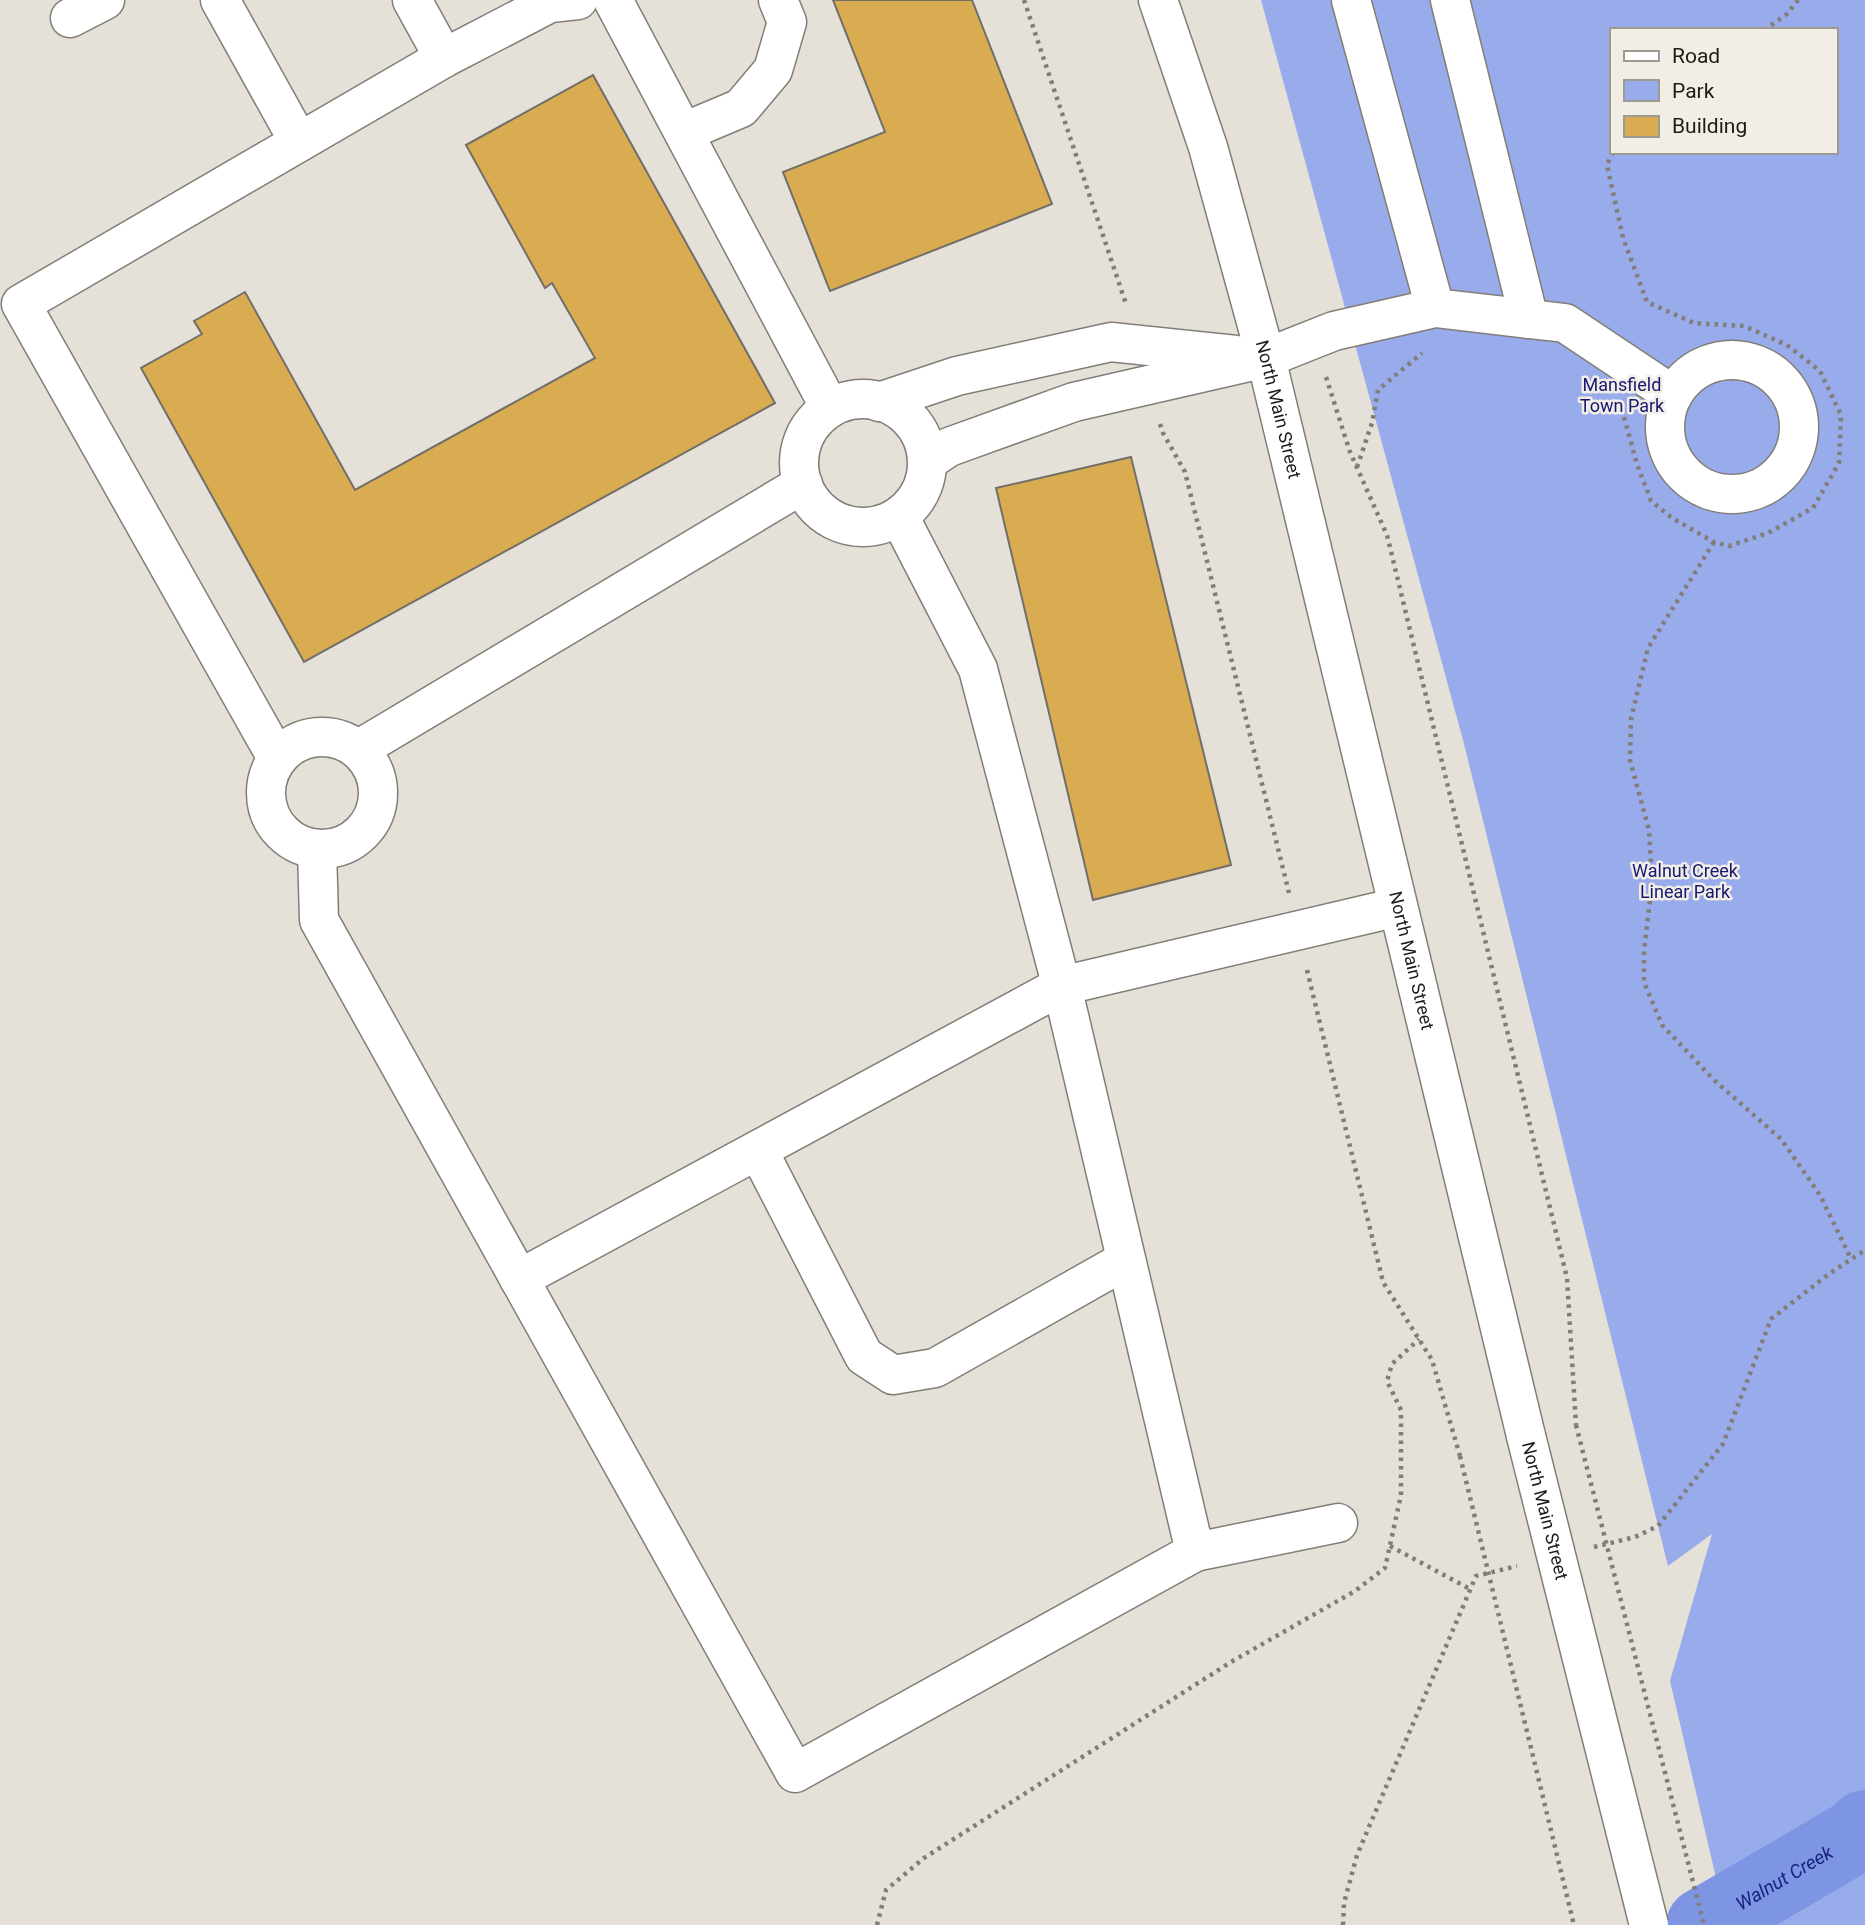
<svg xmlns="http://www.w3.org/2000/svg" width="1865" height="1925" font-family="Roboto,sans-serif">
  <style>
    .green { fill: #98abea; fill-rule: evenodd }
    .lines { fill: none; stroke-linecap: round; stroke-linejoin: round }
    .river { stroke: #7e95e4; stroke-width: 74 }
    .building { fill: #d9ac51; stroke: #726e68; stroke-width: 2 }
    .minor-casing { stroke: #827e77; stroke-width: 41 }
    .major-casing { stroke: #827e77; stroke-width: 41 }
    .path { stroke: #817e79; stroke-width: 4.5; stroke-dasharray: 3.5 5; stroke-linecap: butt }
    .minor { stroke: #fff; stroke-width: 38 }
    .major { stroke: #fff; stroke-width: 38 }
    .major-bridge-casing { stroke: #827e77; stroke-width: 41; stroke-linecap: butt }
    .path-bridge { stroke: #817e79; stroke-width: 4.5; stroke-dasharray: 3.5 5; stroke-linecap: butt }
    .major-bridge { stroke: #fff; stroke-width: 38 }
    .labels { text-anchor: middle; stroke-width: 5; stroke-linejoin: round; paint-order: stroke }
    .park-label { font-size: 18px; fill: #151873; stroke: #f2eee6 }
    .street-label { font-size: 18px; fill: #1d1c19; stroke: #f2eee6 }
    .water-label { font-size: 19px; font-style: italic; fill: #1b237e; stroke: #f2eee6 }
  </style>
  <rect width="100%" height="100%" fill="#e5e1d9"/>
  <path class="green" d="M1261,0h604v1925h-138l-57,-244 42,-147 -44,32 -205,-826zM1611,30h224v122h-224z"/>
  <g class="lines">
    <path class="river" id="s1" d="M1703,1925l154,-90 8,-8"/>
  </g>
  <g class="building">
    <polygon points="833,0 972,0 1052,204 830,291 783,172 885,132"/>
    <polygon points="593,75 775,403 304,662 141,368 202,334 194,321 245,292 355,490 595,358 552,283 545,288 466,145"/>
    <polygon points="1131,457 1231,865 1093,900 996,488"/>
  </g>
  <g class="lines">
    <g class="minor-casing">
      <g id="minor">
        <polyline points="220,0 299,142"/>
        <polyline points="412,0 444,58"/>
        <polyline points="613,0 830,408"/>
        <polyline points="1351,0 1435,308"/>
        <polyline points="1450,0 1529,319"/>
        <polyline points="70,18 105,0"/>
        <polyline points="684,132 741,108 773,70 787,22 778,0"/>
        <circle cx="1732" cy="427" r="67"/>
        <circle cx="863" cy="463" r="64"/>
        <polyline points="879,402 957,376 1111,342 1236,355"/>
        <polyline points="928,461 949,447 1074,402 1266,358 1334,331 1435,308 1565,323 1673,395"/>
        <circle cx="322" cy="793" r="56"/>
        <polyline points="359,749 803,484"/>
        <polyline points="277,758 21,304 444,58 550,3 578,0"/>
        <polyline points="317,849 319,920 795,1773 1195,1552 1065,999 978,669 899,516"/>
        <polyline points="758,1150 864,1356 893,1375 935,1368 1126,1260"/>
        <polyline points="519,1279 1061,986 1398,907"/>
        <polyline points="1195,1552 1338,1523"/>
      </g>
    </g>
    <g class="major-casing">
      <g id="major">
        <path id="s2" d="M1158,0l50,147 58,211 260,1078"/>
      </g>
    </g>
    <g class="path">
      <polyline points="1024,0 1126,304"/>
      <polyline points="1764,30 1787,14 1798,0"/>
      <polyline points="1613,152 1607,165 1623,238 1647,302 1694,323 1744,326 1787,345 1820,371 1841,415 1839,463 1813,508 1768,533 1729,546 1714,542 1672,518 1651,501 1637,464 1622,410"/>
      <polyline points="1326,377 1350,452 1387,535 1567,1278 1576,1425"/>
      <polyline points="1160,424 1163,433 1185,472 1289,893"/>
      <polyline points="1357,467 1372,423 1378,390 1422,353"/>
      <polyline points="1714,542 1648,648 1631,719 1630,760 1649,830 1652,883 1644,951 1644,982 1662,1025 1714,1080 1781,1139 1820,1195 1851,1259"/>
      <polyline points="1307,970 1383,1282 1432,1360 1460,1456"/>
      <polyline points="1390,1546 1470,1589"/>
      <polyline points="1594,1547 1635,1537 1658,1526 1723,1444 1771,1319 1829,1274 1865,1250"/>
      <polyline points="877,1925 886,1890 924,1858 1231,1662 1355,1591 1385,1568 1401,1495 1401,1410 1387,1381 1392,1364 1419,1339"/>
      <polyline points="1343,1925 1344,1903 1357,1855 1476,1576 1517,1566"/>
    </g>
    <use href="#minor" class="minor"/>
    <use href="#major" class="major"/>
    <g class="major-bridge-casing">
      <g id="major-bridge">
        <path id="s3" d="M1526,1436l123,489"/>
      </g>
    </g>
    <g class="path-bridge">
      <polyline points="1576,1425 1704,1925"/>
      <polyline points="1460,1456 1574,1925"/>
    </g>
    <use href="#major-bridge" class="major-bridge"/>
  </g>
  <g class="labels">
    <g class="park-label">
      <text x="1622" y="391">Mansfield<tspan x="1622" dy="21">Town Park</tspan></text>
      <text x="1685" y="877">Walnut Creek<tspan x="1685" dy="21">Linear Park</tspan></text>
    </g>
    <g class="street-label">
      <text dy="6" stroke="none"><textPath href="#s2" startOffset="427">North Main Street</textPath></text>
      <text dy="6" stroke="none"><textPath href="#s2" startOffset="994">North Main Street</textPath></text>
      <text dy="6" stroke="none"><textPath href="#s3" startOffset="77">North Main Street</textPath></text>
    </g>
    <g class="water-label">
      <text dy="7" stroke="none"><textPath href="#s1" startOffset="94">Walnut Creek</textPath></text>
    </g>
  </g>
  <rect x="1610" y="28" width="228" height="126" fill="#f2eee6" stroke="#9d9a94" stroke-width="2"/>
  <rect x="1624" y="51" width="35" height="10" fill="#ffffff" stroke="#9d9a94" stroke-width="2"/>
  <text x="1672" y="63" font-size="21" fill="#1d1c19">Road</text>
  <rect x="1624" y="80" width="35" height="21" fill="#98abea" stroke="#9d9a94" stroke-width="2"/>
  <text x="1672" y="98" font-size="21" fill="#1d1c19">Park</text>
  <rect x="1624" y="116" width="35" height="21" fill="#d9ac51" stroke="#9d9a94" stroke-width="2"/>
  <text x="1672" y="133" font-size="21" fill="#1d1c19">Building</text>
</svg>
